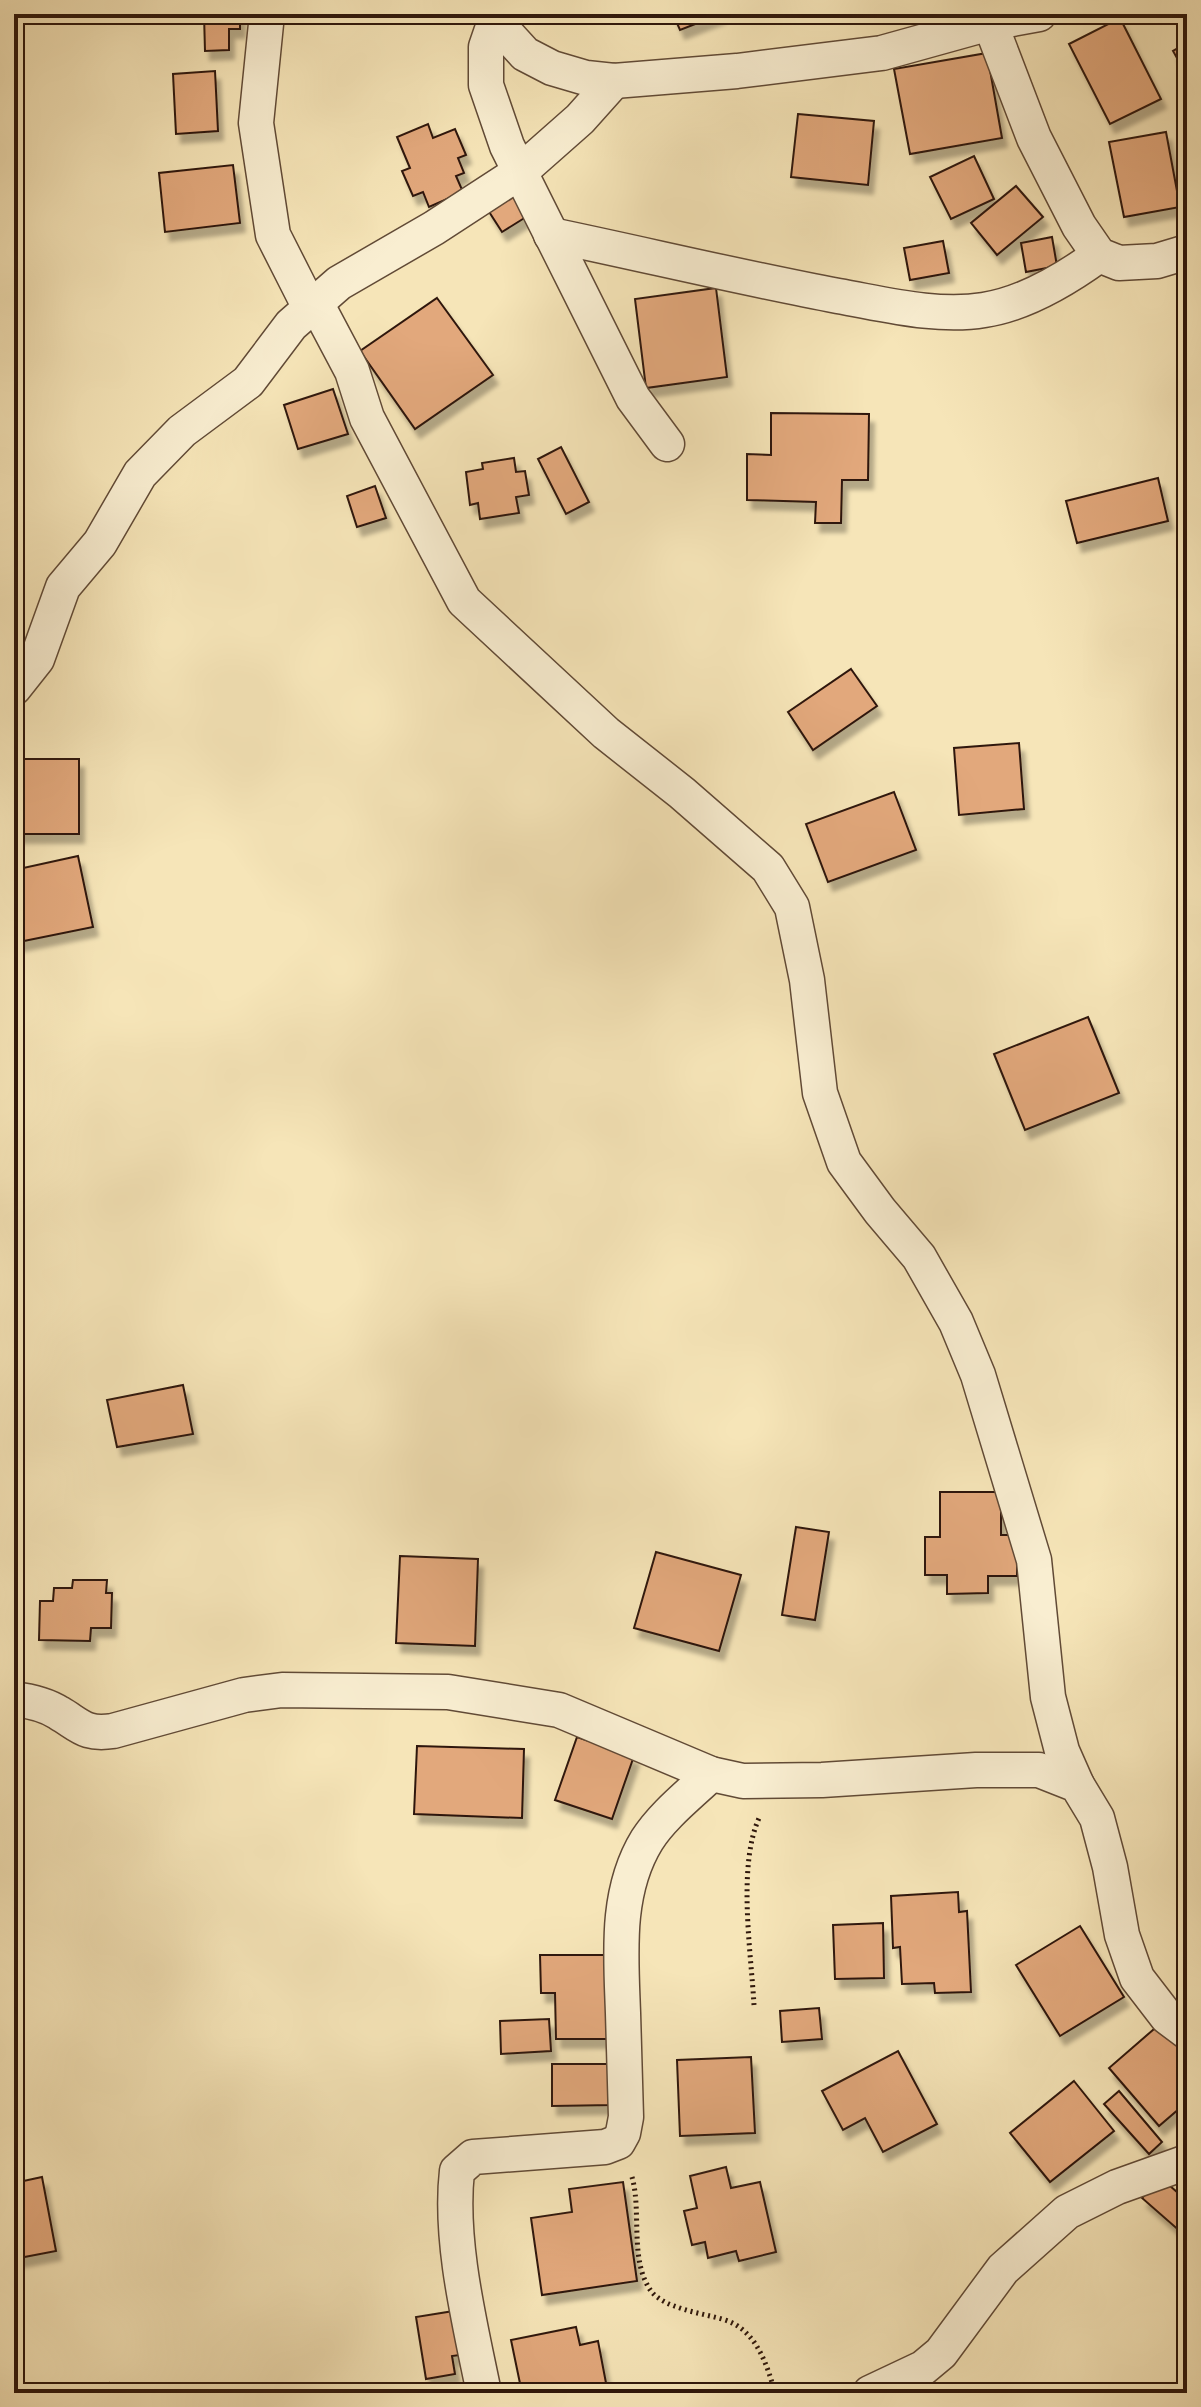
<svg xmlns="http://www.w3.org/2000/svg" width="1201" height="2407" font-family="'IM FELL DW Pica',serif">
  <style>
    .building { fill: #e2a87c; stroke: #2f170b; stroke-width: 2; filter: url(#shadow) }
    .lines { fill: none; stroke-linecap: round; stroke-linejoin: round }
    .minor-casing { stroke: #614a36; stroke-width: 37 }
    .path { stroke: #2f170b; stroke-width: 5; stroke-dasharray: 2 4; stroke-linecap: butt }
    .minor { stroke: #f9eed1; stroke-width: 34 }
  </style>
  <defs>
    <filter id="shadow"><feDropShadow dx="5" dy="9" stdDeviation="2" flood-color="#0004"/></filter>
  </defs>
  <rect width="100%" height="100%" fill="#f6e5b8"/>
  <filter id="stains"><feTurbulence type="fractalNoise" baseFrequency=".0025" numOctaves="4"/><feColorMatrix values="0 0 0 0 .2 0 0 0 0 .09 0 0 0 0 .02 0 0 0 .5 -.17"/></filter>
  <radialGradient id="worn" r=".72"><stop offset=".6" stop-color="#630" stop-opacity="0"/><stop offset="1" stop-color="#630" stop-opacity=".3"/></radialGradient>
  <g class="building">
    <polygon points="204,14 240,14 240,29 229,29 229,50 205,51"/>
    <polygon points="673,14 721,14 680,30"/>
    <polygon points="1120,18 1161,99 1110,124 1069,44"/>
    <polygon points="1187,43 1187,76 1173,51"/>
    <polygon points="987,53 1002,138 910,154 894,69"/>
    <polygon points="215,71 218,131 176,134 173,74"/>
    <polygon points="798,114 874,121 868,185 791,177"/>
    <polygon points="428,124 433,138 455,129 466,155 458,158 464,173 456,176 463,192 429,207 423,192 413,196 402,171 410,168 397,137"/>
    <polygon points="1166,132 1180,207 1124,217 1109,142"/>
    <polygon points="974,156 994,199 951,219 930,177"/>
    <polygon points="233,165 240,223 165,232 159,173"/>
    <polygon points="1016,186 1043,217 997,255 971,223"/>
    <polygon points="511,192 526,217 502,232 486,207"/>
    <polygon points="1052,237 1057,266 1026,272 1021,243"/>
    <polygon points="943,241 949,273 910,280 904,248"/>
    <polygon points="716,288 727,377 646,388 635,299"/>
    <polygon points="437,298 493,375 415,429 360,351"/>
    <polygon points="333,389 348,434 298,449 284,405"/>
    <polygon points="771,413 869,414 868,480 842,480 841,523 815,523 816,502 747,500 747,454 771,455"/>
    <polygon points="561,447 589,502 566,514 538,459"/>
    <polygon points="514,458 516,472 525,471 529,495 516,497 519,513 480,519 478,503 470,505 466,472 483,469 482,463"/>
    <polygon points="1158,478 1168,521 1077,543 1066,501"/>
    <polygon points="375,486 386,518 357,527 347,496"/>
    <polygon points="851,669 877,706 813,750 788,712"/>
    <polygon points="1019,743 1024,809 959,815 954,748"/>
    <rect x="14" y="759" width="65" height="75"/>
    <polygon points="894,792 916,850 828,882 806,824"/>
    <polygon points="78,856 93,927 14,943 14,870"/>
    <polygon points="1088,1017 1119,1093 1025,1130 994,1054"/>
    <polygon points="183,1385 193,1434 117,1447 107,1400"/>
    <polygon points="940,1492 1001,1492 1001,1535 1017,1535 1017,1576 988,1576 988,1593 947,1594 947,1575 925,1575 925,1537 940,1537"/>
    <polygon points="796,1527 829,1532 815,1620 782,1615"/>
    <polygon points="656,1552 741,1575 719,1651 634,1628"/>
    <polygon points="400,1556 478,1559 475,1646 396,1643"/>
    <polygon points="73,1580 107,1580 106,1593 112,1593 111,1628 91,1628 90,1641 39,1640 40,1601 53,1601 54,1588 72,1588"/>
    <polygon points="577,1737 634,1756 612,1819 555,1800"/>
    <polygon points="417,1746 524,1749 522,1818 414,1814"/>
    <polygon points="958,1892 959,1912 967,1911 971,1992 935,1993 934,1983 902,1984 900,1947 893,1948 891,1896"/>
    <polygon points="883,1923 884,1978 835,1979 833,1925"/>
    <polygon points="1080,1926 1124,1997 1060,2036 1016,1965"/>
    <polygon points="540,1955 616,1955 617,2039 556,2039 555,1993 541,1993"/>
    <polygon points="819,2008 822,2039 782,2042 780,2011"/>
    <polygon points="549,2019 551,2051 501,2054 500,2021"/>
    <polygon points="1161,2023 1187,2053 1187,2102 1159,2126 1109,2068"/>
    <polygon points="898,2051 937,2124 883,2152 865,2118 843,2130 822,2091"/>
    <polygon points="751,2057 755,2133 680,2136 677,2060"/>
    <polygon points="552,2064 613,2064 613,2105 552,2106"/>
    <polygon points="1074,2081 1114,2131 1050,2182 1010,2133"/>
    <polygon points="1119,2091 1162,2142 1149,2154 1104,2104"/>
    <polygon points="726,2167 731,2188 760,2182 776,2252 739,2261 736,2251 708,2258 705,2242 692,2245 684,2211 697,2208 690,2176"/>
    <polygon points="42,2177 56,2251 14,2259 14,2183"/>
    <polygon points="1160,2177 1187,2201 1187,2228 1182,2233 1142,2198"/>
    <polygon points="623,2182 637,2281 542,2295 531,2218 572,2212 569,2189"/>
    <polygon points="460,2310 467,2354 452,2356 455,2374 426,2379 416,2317"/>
    <polygon points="576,2327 580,2345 598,2341 606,2383 588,2386 589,2393 522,2393 511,2340"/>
    <polygon points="109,2383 112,2393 69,2393"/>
    <polygon points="428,2385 429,2393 375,2393"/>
  </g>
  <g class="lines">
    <g class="minor-casing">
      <g id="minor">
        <polyline points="267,14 256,123 273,235 310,308"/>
        <polyline points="497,14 504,31 525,54 552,68 586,78 614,81 737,71 882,53 990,23 1039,14"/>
        <polyline points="497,15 486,47 486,85 507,146 633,398 667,444"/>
        <polyline points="990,23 1034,138 1079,226 1099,255 1119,263 1157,261 1187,252"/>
        <path d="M551,235c96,20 191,43 287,61 46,8 99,22 146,14 40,-6 82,-31 115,-55"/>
        <polyline points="316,303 352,371 367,418 464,601 606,733 682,793 768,868 792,907 807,980 820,1093 844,1162 880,1211 919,1257 956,1322 978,1375 1034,1560 1048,1697 1062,1751 1077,1785"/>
        <polyline points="14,688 37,659 63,587 100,543 140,474 182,431 248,382 291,325 339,283 434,228 520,172 580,119 614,81"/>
        <path d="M14,1699c16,2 31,5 45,14 22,13 26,22 54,18l131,-36 38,-5 166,2 111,18 152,64 32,7 79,-1 154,-10h63l38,15 20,33 13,49 12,68 15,43 30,39 20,15"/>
        <path d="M484,2393c-14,-69 -35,-152 -27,-222l16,-14 132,-10 13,-5 5,-9 3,-16c-1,-35 -2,-69 -3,-104 -2,-58 -8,-121 24,-173 16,-25 42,-45 64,-66"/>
        <polyline points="870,2393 923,2368 941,2353 1003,2269 1067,2212 1117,2187 1187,2162"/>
      </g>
    </g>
    <g class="path">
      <path d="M754,2005c-3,-54 -17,-141 6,-189"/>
      <path d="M632,2177c10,35 -3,83 19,114 6,8 17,13 26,16 16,6 32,8 48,13 31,10 42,44 50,73"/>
    </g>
    <use href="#minor" class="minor"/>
  </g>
  <rect width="1201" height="2407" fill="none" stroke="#f6e5b8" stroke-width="48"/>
  <rect x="16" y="16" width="1169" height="2375" fill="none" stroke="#2f170b" stroke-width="4"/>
  <rect x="24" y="24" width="1153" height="2359" fill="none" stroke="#2f170b" stroke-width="2"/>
  <rect width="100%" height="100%" filter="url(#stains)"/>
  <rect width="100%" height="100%" fill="url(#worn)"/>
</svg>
